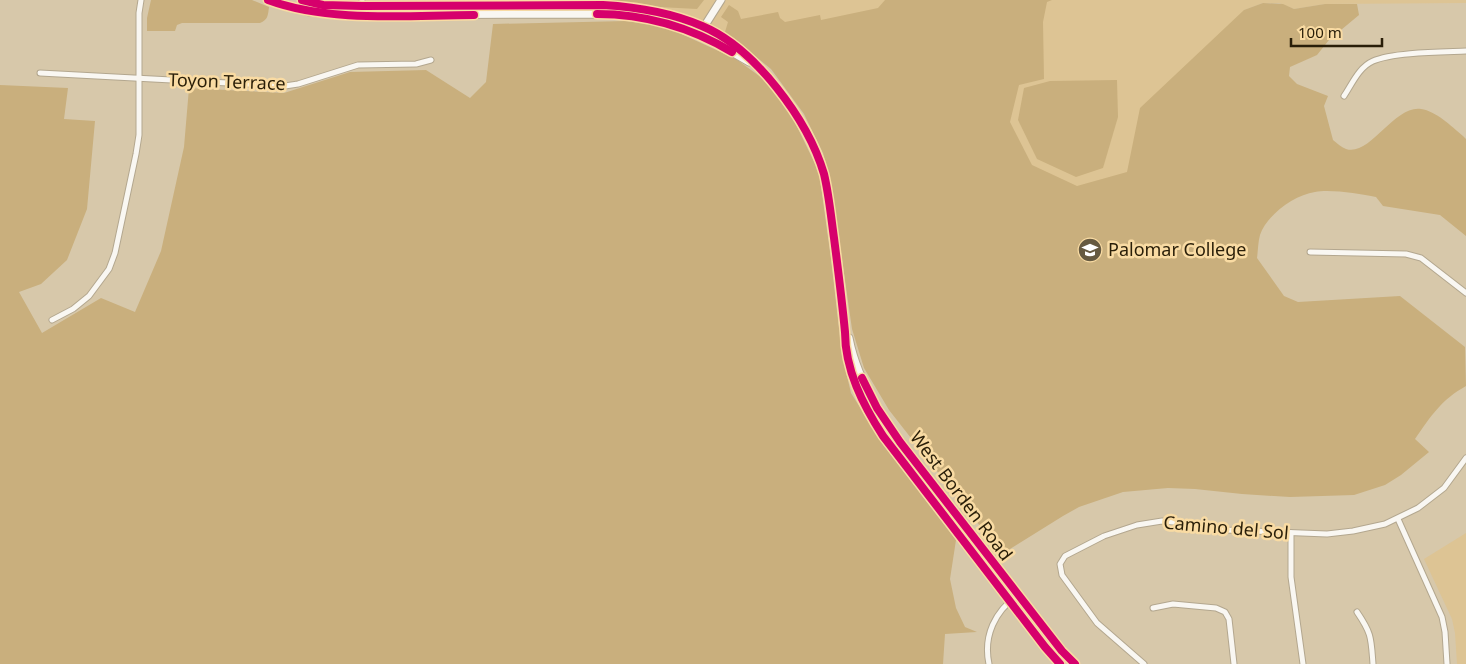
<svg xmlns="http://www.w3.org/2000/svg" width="1466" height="664" font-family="'Noto Sans',sans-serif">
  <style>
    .built { fill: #ddc494 }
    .green { fill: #c9af7d }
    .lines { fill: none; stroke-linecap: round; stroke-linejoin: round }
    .street-casing { stroke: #b3a78f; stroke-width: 7 }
    .secondary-casing { stroke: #b3a78f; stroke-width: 9 }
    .street { stroke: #f9f7f2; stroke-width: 5 }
    .secondary { stroke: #f9f7f2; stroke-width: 7 }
    .cycleway-casing { stroke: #f9dba3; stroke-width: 11 }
    .cycleway { stroke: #d6006c; stroke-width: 8 }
    .labels { text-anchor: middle; stroke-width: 5; stroke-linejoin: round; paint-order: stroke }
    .street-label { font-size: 18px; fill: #291e08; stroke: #f9dba3 }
    .poi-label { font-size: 18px; fill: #291e08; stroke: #f9dba3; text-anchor: start }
  </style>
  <rect width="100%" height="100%" fill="#d7c8aa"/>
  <g class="built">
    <polygon points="664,0 1466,0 1466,3 1325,4 1294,9 1279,3 1263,3 1244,10 1235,377 987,370 943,56 735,50 695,28 663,17"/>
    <polygon points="1466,533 1466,664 1457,664 1455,633 1452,619 1424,559"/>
  </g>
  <g class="green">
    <path d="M151,0h101l17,7c-1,8 -1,13 -9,16h-78l-5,2 -2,6h-28v-13z"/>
    <polygon points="526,0 704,0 697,9"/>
    <path d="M885,0h167l-5,2 -4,20 1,57 -25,6 -9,37 22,43 45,21 50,-14 13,-64 104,-98 19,-7 20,1 11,5 31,-5h32l2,11 -30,25 -12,15 -27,12 -1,9 8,8 31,12 -4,10 9,34c4,3 8,7 13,9 24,8 48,-44 75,-40 15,2 30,17 42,27l3,3v97l-26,-21 -57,-9 -7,-9c-16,-3 -45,-8 -61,-5 -21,3 -48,23 -55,43 -2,7 -2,16 -3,23l27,38 14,6 102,-6 65,51 1,39c-25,14 -35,30 -51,53l14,13 -28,23 -16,10 -31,10 -64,2 -48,-3 -47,-5 -27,-1 -45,4 -44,15 -16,9 -61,38 -113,-144 -25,-42 -12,-39 -21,-146 -8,-30 -19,-39 -33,-45 -46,-37 3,-10 -7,-5 8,-12 9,6 3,8 37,-7 2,6 5,4 35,-7 1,5 57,-12z"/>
    <polygon points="626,21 664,26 736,59 762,78 787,106 819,172 831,259 842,355 851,393 884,446 956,540 950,579 956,608 965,627 977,632 945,634 943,664 0,664 0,85 68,88 64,119 95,121 87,209 67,260 41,284 19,292 42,333 101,298 135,312 161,251 184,147 189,88 284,93 350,72 426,70 470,98 486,82 493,24"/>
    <polygon points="1117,80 1118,117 1103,168 1076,177 1037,159 1018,120 1024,88 1050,81"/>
  </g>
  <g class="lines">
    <g class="street-casing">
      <g id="street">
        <polyline points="362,0 362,15"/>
        <polyline points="40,73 285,86 298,84 358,65 416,64 431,60"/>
        <path d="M1344,96c8,-12 15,-29 29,-35 20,-9 70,-9 93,-10"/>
        <polyline points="1310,252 1406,254 1421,258 1466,293"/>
        <polyline points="52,320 73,309 89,296 109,269 115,253 136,154 139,135 139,13 141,0"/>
        <polyline points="1398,519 1442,617 1445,632 1447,664"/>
        <polyline points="1291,533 1291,577 1303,664"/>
        <polyline points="1153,608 1173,604 1216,608 1225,612 1229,619 1234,664"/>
        <path d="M1357,612c15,22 14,26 16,52"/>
        <path d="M989,664c-6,-28 6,-53 29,-69"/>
        <polyline points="1144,664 1097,623 1062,575 1060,564 1065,556 1104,536 1137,525 1162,521 1194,524 1225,530 1327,534 1353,531 1385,524 1418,508 1444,488 1466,458"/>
      </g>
    </g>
    <g class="secondary-casing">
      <g id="secondary">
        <path d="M268,0l41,12 27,3 270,-1c20,2 40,3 58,8 31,8 58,24 85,40"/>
        <path d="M302,0l21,5 39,1 241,-1c34,2 67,7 99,21 53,22 106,94 122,148 5,21 7,43 10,64 4,31 8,63 11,94 0,38 18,73 38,104l162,211 15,17"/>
        <polyline points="702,30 721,0"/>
        <path d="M849,338c10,51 42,92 73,132 19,24 37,48 56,72 31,41 61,85 97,122"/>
      </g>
    </g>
    <use href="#street" class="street"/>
    <use href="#secondary" class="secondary"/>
    <g class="cycleway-casing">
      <g id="cycleway">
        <path d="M268,0c62,23 141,15 206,15"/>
        <path d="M302,0l21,5 39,1 241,-1c34,2 67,7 99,21 53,22 106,94 122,148 5,21 7,43 10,64 4,31 8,63 11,94 0,38 18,73 38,104l162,211 15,17"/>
        <path d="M597,14c49,0 93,13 135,38"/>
        <polyline points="862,378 877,408 900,442 1062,651 1075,664"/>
      </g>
    </g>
    <use href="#cycleway" class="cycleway"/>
  </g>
  <defs>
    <g id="university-disc" transform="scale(1.25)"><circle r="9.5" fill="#665a41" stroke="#f9dba3"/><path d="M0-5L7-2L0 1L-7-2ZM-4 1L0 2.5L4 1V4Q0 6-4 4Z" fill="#fff"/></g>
  </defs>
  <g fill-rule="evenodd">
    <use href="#university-disc" x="1090" y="250"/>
  </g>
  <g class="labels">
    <g class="street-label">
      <text transform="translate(227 82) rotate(2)" y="6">Toyon Terrace</text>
      <text transform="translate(961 496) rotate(53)" y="6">West Borden Road</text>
      <text transform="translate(1226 528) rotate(5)" y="6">Camino del Sol</text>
    </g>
    <g class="poi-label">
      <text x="1108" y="256">Palomar College</text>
    </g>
  </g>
  <path d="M1291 38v8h91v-8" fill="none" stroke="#291e08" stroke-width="2.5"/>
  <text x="1298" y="38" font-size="15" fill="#291e08" stroke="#f9dba3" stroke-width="4" paint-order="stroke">100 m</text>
</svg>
